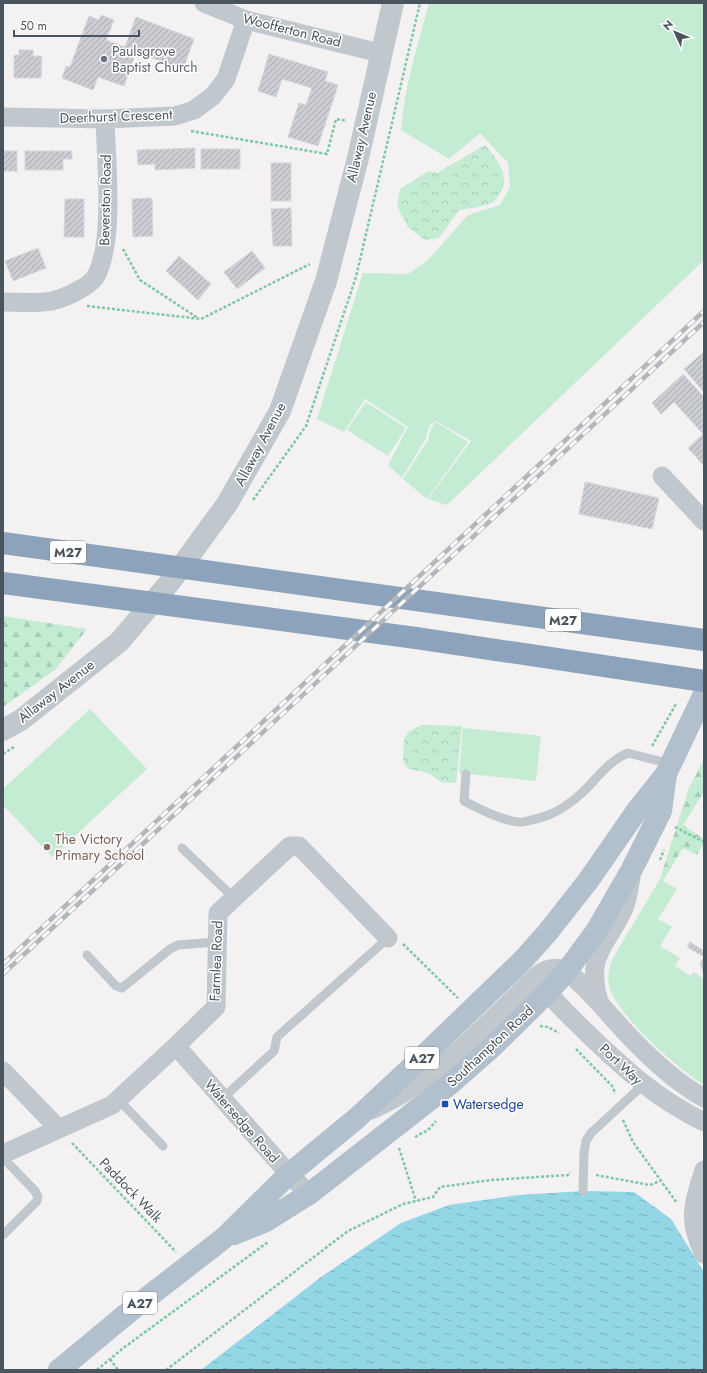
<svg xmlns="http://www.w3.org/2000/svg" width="707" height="1373" font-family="Jost,sans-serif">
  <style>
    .grass { fill: #c3ecd2 }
    .forest { fill: url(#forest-firs) }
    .park { fill: url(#park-crowns) }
    .water { fill: url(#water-ripples) }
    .building { fill: url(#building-hatch); stroke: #d5d7db }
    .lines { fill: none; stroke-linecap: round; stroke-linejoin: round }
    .path { stroke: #7dc8a2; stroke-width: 2.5; stroke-dasharray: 3 2; stroke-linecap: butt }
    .service { stroke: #c0c8ce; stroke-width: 9 }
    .minor { stroke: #c0c8ce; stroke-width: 19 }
    .tertiary { stroke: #c0c8ce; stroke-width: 22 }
    .primary { stroke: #b2c0cd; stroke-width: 22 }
    .motorway { stroke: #8ca3bb; stroke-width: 22 }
    .rail-casing { stroke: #b3b6ba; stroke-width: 4.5 }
    .rail { stroke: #fff; stroke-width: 3; stroke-dasharray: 9; stroke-linecap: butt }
    .worship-dot { fill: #6b7280; stroke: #fff; stroke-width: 1.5 }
    .education-dot { fill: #8d6e63; stroke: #fff; stroke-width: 1.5 }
    .transit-dot { fill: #1a4fb4; stroke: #fff; stroke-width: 1.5 }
    .labels { text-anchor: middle; stroke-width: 3; stroke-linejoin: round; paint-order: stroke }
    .shield { fill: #fff; stroke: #80878e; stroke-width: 1 }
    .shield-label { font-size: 13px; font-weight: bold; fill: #4a545d }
    .street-label { font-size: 14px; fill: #4a545d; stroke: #fff }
    .worship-label { font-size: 14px; fill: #5b616d; stroke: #fff; text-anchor: start }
    .education-label { font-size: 14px; fill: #785e54; stroke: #fff; text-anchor: start }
    .transit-label { font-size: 14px; fill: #164399; stroke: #fff; text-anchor: start }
  </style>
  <defs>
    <pattern id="forest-firs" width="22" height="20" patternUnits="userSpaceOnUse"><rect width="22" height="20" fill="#c3ecd2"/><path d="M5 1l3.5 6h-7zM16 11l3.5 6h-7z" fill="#a9ccb7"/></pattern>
    <pattern id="park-crowns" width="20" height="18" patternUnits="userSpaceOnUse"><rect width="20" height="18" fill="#c3ecd2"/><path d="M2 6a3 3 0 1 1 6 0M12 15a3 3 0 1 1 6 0" fill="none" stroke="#a9ccb7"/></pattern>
    <pattern id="water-ripples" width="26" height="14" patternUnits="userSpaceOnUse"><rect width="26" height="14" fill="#93d6e6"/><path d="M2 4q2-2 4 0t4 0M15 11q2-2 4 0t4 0" fill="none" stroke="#7ab0be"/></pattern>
    <pattern id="building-hatch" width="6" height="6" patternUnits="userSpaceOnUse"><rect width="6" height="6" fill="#cbcdd2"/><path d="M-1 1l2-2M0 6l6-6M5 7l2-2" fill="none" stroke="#a7a9ae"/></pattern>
  </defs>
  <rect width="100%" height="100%" fill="#f3f1f1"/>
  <g class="grass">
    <path d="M429,3h275v257l-257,245 -19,-6 43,-58 -35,-20 -7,5 -3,12 -24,40 -14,-13 20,-38 -43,-28 -21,33 -27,-13 46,-146 45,1 20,-14 40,-45 32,-10 10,-18 -2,-24 -28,-30 -31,26 -48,-29c3,-43 17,-85 28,-127z"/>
    <polygon points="366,402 406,428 388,456 347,430"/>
    <polygon points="436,422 468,442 427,499 403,479 428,440 431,428"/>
    <polygon points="90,709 147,769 52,857 3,805 3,789"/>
    <polygon points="463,728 541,736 536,781 459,773"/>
    <path d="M660,879l17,10 -19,30 14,8 -12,19 20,12 -5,8 16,10 3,-4 10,7v106c-26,-16 -88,-70 -95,-100 -2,-10 1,-19 4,-27z"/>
  </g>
  <g class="forest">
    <polygon points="3,616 87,629 56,669 3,707"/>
    <polygon points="704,759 704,792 683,825 704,839 704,843 697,855 683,848 663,881 660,879 688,790"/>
  </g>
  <g class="park">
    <path d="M485,145c12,14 27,32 14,50 -2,3 -3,5 -6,7 -11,5 -22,6 -34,8l-20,28 -14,2 -17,-13 -11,-21 3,-17 29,-18 8,2z"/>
    <polygon points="421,725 462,726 456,783 441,782 428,773 409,769 405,765 403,760 404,739 408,732"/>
  </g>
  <polygon class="water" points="583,1191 634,1192 671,1219 704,1272 704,1370 201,1370 321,1277 401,1223 449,1205 519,1195"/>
  <g class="building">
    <polygon points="101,15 114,20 106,40 125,47 136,17 194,39 183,69 136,52 124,86 98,77 93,90 62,78 66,66 70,67 89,16 99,20"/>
    <polygon points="19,50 33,50 33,56 42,56 41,78 14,78 14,55 19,55"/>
    <polygon points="269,54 328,72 325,81 338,85 318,146 288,137 299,103 306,105 312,88 282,79 276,97 258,91"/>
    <polygon points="195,148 195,168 155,170 155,164 138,165 137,150"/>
    <rect x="201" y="149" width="39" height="20"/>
    <rect x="3" y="151" width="14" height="20"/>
    <polygon points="25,151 72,151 72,159 63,159 63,170 25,170"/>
    <rect x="271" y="163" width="20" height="38"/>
    <polygon points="152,198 153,236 133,237 132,199"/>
    <polygon points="65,199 84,199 84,237 64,237"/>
    <polygon points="291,208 292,246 273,246 271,209"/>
    <polygon points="38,248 46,268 13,281 5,261"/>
    <polygon points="252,251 265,268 237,289 224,272"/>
    <polygon points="179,256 211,284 198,300 166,271"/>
    <polygon points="704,352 704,392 684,369"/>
    <polygon points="683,374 704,397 704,466 688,448 703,434 674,402 661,414 652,403"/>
    <polygon points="585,482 659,498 652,529 579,514"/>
    <polygon points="690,942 704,951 704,975 700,963 704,957 687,947"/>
  </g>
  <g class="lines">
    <g class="path">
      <polyline points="191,131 327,154 336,119 347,121"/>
      <polyline points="123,249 140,280 198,318"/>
      <polyline points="87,306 201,319 310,264"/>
      <polyline points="253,500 306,426 356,277 420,3"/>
      <polyline points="652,746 676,704"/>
      <polyline points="3,754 14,747"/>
      <polyline points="675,827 704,842"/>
      <polyline points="660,860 664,850"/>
      <polyline points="403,944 458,998"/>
      <polyline points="540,1026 548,1027 559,1033"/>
      <polyline points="576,1049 613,1087 615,1094"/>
      <polyline points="623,1120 633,1142 677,1203"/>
      <polyline points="415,1137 428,1130 436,1121"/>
      <polyline points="72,1143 176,1252"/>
      <polyline points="399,1148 416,1201"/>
      <polyline points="596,1175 650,1185 660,1181"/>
      <polyline points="110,1359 118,1370"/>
      <polyline points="97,1370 122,1349 268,1242"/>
      <polyline points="166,1370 348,1231 403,1204 433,1197 440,1187 491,1180 568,1175 570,1172"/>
    </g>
    <g class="service">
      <path d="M466,774l-2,27c15,8 38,19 54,21 4,1 9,-1 13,-2 23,-4 40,-16 57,-33 11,-12 24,-28 40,-34l43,11"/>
      <polyline points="182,848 234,898"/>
      <polyline points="87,955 116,986 122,988 170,949 178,945 217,942"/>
      <polyline points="118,1099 163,1146"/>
      <polyline points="222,1099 274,1051 277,1037 388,938"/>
      <polyline points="3,1158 35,1191 38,1197 37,1201 3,1235"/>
      <polyline points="583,1191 584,1153 586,1141 591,1133 643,1085"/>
    </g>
    <g class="minor">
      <polyline points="204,3 246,20 380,53"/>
      <polyline points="3,117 105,119 175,116 194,110 213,96 226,79 246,20"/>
      <path d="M3,302c15,0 34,2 49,-1 12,-3 38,-14 44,-25 19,-36 10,-116 9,-157"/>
      <polyline points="662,476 704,521"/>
      <path d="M541,980c10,20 30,37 46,53 39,37 68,65 117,89"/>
      <path d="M599,1002c-14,-48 7,-54 25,-94 4,-9 5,-21 7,-30"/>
      <polyline points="176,1046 289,1174 309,1194"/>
      <polyline points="3,1071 58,1128"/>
      <path d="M372,1110c13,-7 27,-13 38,-21 46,-31 88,-77 129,-115 7,-5 14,-7 23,-5 16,6 56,57 71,71 21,22 44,43 71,58"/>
      <polyline points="3,1154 112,1105 176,1046 216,1007 218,913 290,846 299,846 388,938"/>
      <path d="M704,1170c-11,34 -17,50 0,84"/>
    </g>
    <polyline class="tertiary" points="3,730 21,720 119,642 170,582 227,504 280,411 326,281 358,158 393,3"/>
    <g class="primary">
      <polyline points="234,1234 266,1221 309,1194 450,1084 491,1048 549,991 566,972 597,930 632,869 661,811 666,774"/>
      <polyline points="59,1370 135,1307 224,1238 289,1174 357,1118 416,1063 523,960 547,933 588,881 638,809 666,774 704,694"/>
    </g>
    <g class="motorway">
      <polyline points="3,543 704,640"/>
      <polyline points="3,583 416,638 704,681"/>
    </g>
    <g class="rail-casing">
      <g id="rail">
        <polyline points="3,964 704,311"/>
        <polyline points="3,974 704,322"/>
      </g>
    </g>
    <use href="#rail" class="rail"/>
  </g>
  <circle class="worship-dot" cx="104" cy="59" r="4"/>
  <circle class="education-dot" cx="47" cy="847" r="4"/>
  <rect class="transit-dot" x="441" y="1100" width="8" height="8" rx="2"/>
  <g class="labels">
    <g class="shield">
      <rect x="50" y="541" width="36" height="22" rx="3"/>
      <rect x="545" y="609" width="36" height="22" rx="3"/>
      <rect x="405" y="1047" width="34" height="22" rx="3"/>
      <rect x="123" y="1292" width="34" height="22" rx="3"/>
    </g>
    <g class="shield-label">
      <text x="68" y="557">M27</text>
      <text x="563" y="625">M27</text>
      <text x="422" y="1063">A27</text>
      <text x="140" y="1308">A27</text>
    </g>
    <g class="street-label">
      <text transform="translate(292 30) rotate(14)" y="5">Woofferton Road</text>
      <text transform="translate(116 116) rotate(-2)" y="5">Deerhurst Crescent</text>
      <text transform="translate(361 137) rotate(-77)" y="5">Allaway Avenue</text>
      <text transform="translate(105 200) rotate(-89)" y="5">Beverston Road</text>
      <text transform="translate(260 444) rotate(-62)" y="5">Allaway Avenue</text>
      <text transform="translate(56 691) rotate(-38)" y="5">Allaway Avenue</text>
      <text transform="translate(216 961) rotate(-88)" y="5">Farmlea Road</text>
      <text transform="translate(490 1046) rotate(-43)" y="5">Southampton Road</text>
      <text transform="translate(621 1064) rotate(43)" y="5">Port Way</text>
      <text transform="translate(242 1121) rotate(49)" y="5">Watersedge Road</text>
      <text transform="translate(131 1190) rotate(46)" y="5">Paddock Walk</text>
    </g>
    <g class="worship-label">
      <text x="112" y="56">Paulsgrove<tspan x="112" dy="16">Baptist Church</tspan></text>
    </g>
    <g class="education-label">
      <text x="55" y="844">The Victory<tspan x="55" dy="16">Primary School</tspan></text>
    </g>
    <g class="transit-label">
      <text x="453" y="1109">Watersedge</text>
    </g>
  </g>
  <rect width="707" height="1373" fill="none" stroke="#4a545d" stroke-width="8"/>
  <g transform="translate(675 32) rotate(314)" stroke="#ffffff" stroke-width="3" paint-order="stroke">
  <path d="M0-3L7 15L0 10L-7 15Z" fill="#4a545d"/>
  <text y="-6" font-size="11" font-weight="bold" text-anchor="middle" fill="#4a545d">N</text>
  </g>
  <path d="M14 30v6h125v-6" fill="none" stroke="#4a545d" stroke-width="2"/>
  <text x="20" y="30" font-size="12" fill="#4a545d" stroke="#ffffff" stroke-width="3" paint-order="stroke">50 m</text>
</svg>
